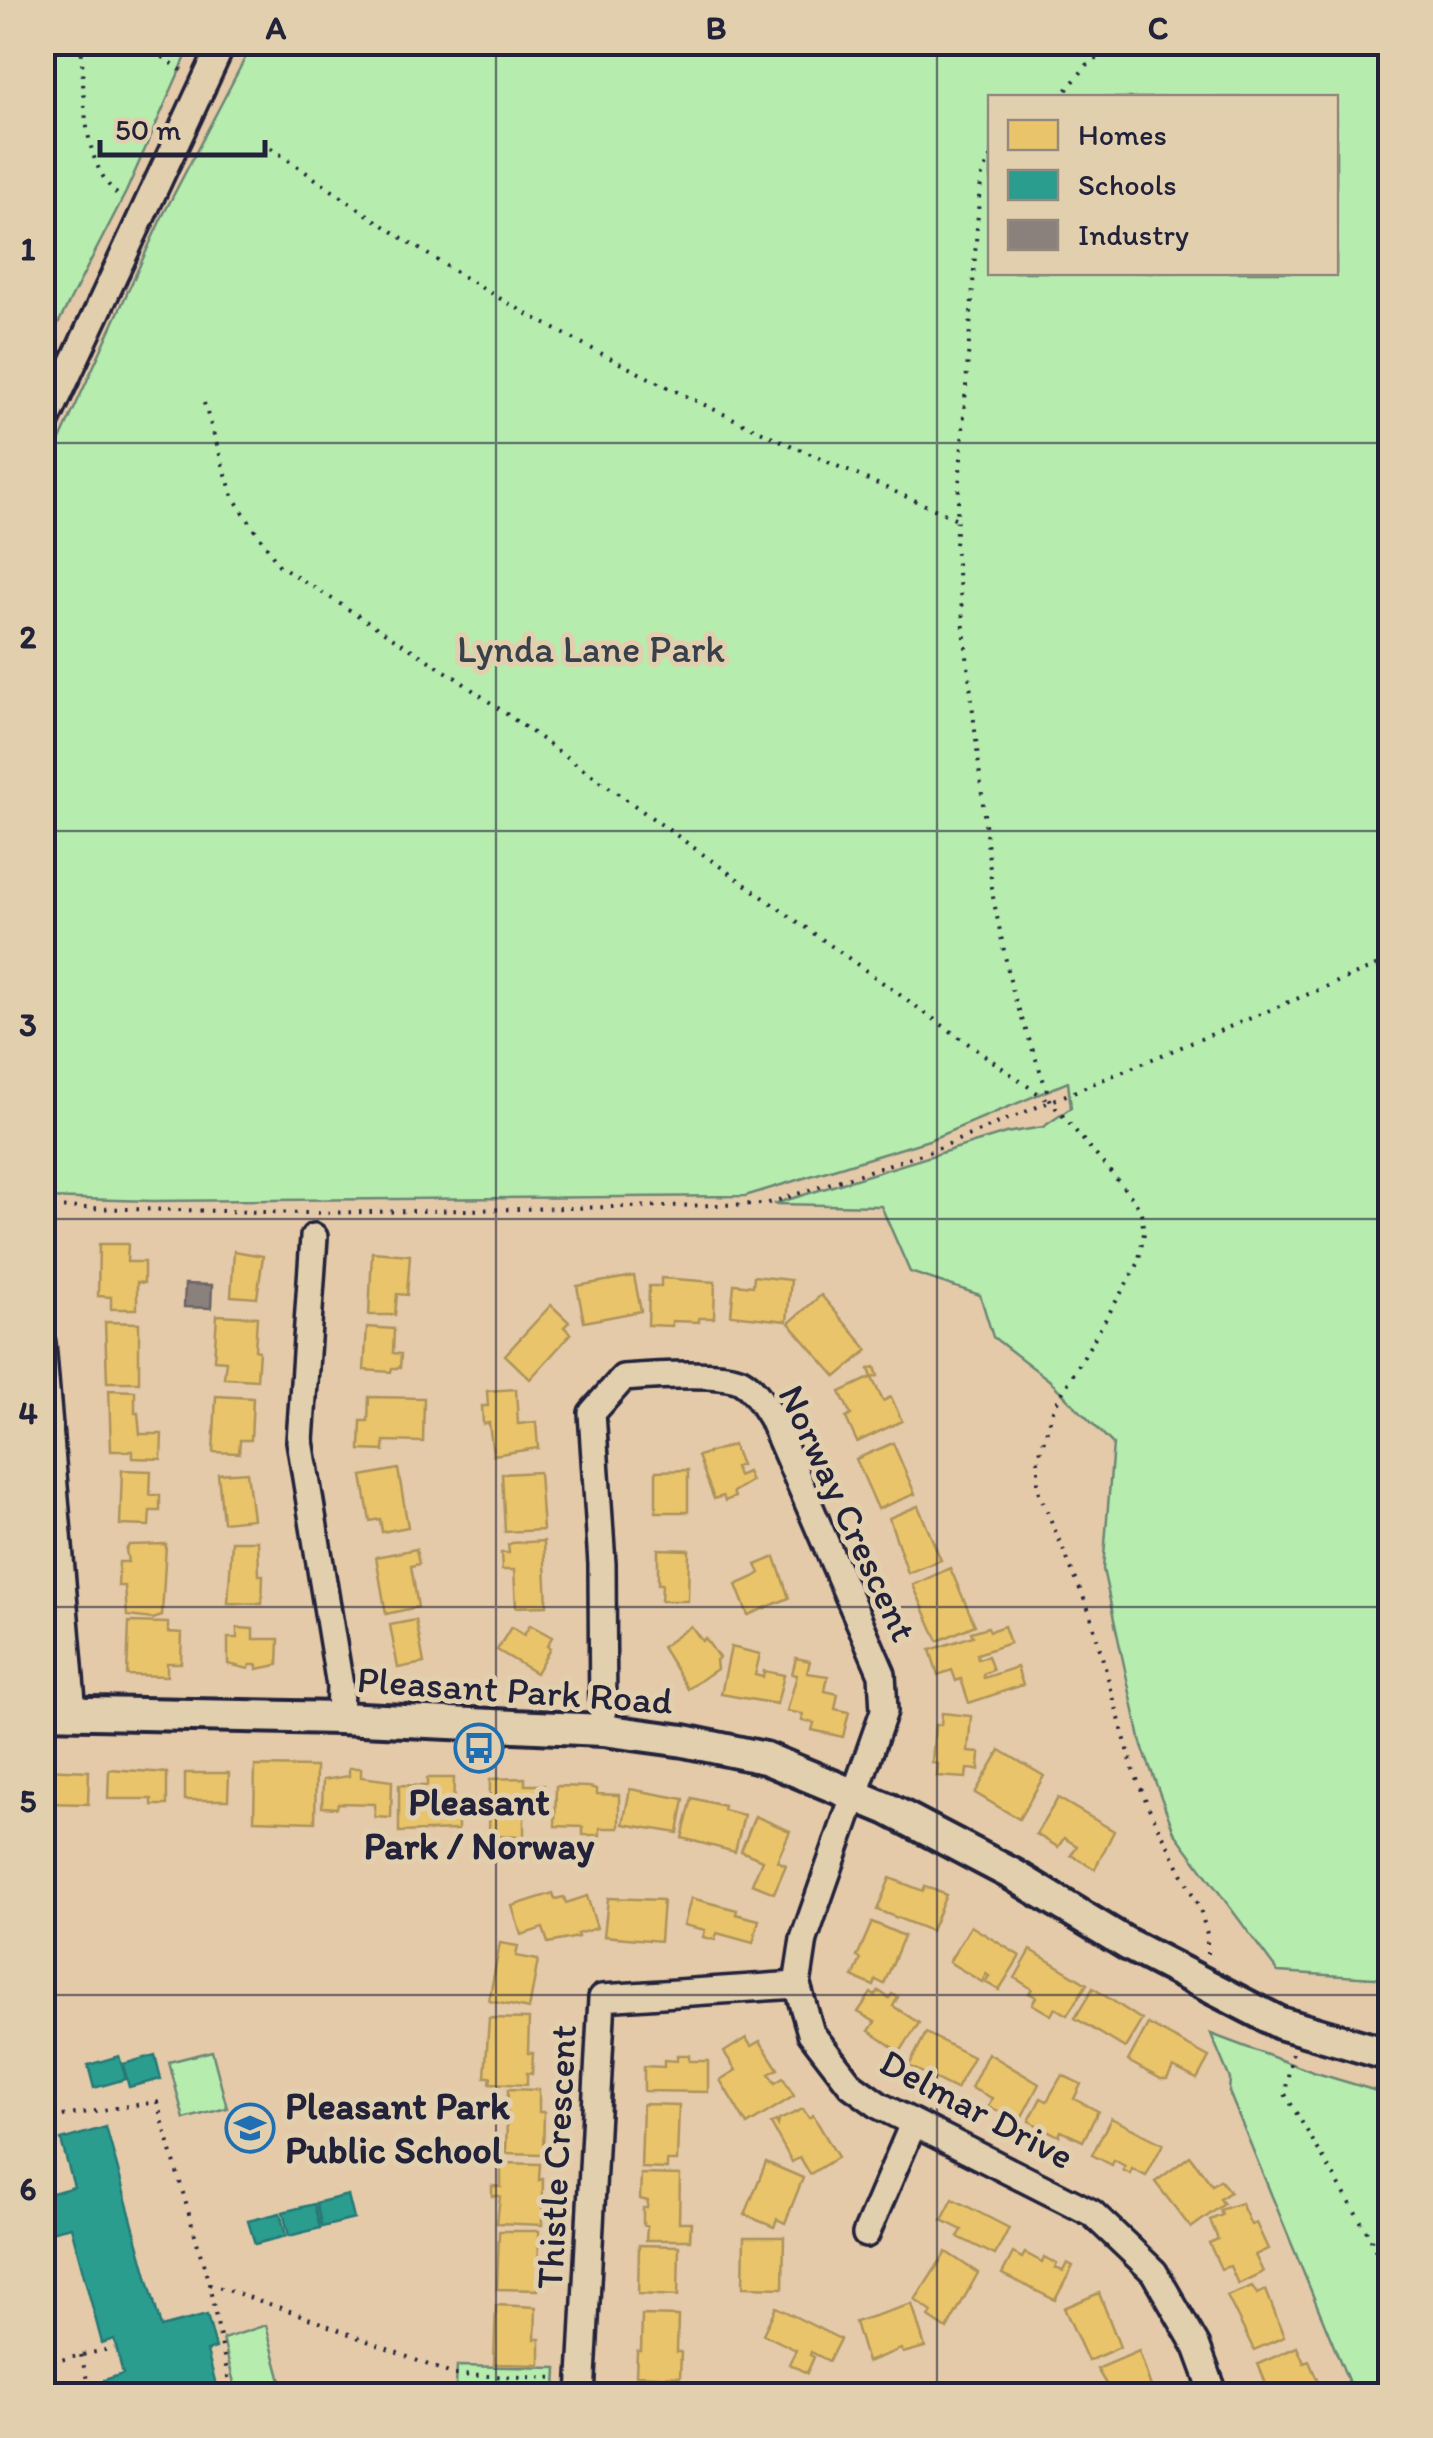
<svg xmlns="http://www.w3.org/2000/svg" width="1433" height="2438" font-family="Itim,sans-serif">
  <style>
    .green { fill: #b6ecae; stroke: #6c8774; stroke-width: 2.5; fill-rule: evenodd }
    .homes { fill: #e9c46a; stroke: #ad935c; stroke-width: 2.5 }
    .schools { fill: #2a9d8f; stroke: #287876; stroke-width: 2.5 }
    .industry { fill: #8a817c; stroke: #6b6468; stroke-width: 2.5 }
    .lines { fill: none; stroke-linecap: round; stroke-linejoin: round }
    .minor-casing { stroke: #22223b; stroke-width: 32 }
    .tertiary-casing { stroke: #22223b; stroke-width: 38 }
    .path { stroke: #22223b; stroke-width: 4; stroke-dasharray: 2.5 8; stroke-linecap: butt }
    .minor { stroke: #e2cfad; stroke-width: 25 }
    .tertiary { stroke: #e2cfad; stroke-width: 30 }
    .grid { fill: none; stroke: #22223b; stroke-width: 2.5; stroke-opacity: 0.55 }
    .labels { text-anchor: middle; stroke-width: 10; stroke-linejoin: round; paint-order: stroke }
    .park-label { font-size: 38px; fill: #38404c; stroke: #e2cfad }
    .street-label { font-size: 38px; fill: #22223b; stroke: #e2cfad }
    .poi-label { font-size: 38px; font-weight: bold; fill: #22223b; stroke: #e2cfad }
    .neatline { fill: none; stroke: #22223b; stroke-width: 4 }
    .grid-label { font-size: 32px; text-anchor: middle; font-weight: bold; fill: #22223b }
  </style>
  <rect width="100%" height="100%" fill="#e4caa9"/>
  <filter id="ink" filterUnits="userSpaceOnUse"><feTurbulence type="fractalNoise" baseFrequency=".01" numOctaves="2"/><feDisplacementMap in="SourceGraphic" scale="20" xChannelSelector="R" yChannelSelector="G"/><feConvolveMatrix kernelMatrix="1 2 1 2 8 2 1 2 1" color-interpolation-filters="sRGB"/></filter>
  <g filter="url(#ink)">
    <g class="green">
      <polygon points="43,42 192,43 126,192 43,353"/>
      <path d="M253,43h1137v1936l-112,-7 -104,-140 -33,-89 -38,-174 10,-125 -64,-64 -56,-43 -13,-42 -70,-23 -29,-66 -107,-2 232,-71 37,-6 28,-19 -3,-26 -139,58 -184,56 -592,5 -110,-3v-721l118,-258zM991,98h345v174h-345z"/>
      <polygon points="1211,2034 1313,2072 1390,2095 1390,2395 1354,2395 1229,2092 1230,2079"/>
      <polygon points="212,2051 227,2108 184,2119 169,2062"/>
      <polygon points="266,2325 282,2385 249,2395 237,2395 223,2339"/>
      <polygon points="457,2366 557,2368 556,2388 456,2386"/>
    </g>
    <g class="homes">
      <polygon points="99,1244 128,1244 127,1262 144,1262 144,1283 137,1282 137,1309 111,1309 111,1297 98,1296"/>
      <polygon points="234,1251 263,1256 257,1298 231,1296"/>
      <polygon points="372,1252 410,1255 407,1295 397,1294 395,1315 369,1315"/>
      <polygon points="634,1276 641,1311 584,1322 577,1286"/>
      <polygon points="754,1276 791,1280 787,1321 731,1315 734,1284 753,1286"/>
      <polygon points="661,1278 715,1282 714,1318 699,1318 699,1322 672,1321 672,1326 648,1325 649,1286 661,1286"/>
      <polygon points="821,1295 868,1350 836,1377 789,1323"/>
      <polygon points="551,1305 569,1322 564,1327 571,1334 530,1379 505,1355"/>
      <polygon points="217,1315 257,1317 255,1350 259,1351 257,1380 224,1378 226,1361 214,1360"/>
      <polygon points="105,1322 139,1323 139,1382 107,1382"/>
      <polygon points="367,1327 394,1329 393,1353 401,1354 400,1368 392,1368 391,1372 364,1370"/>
      <polygon points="875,1367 878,1376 872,1378 883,1401 891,1397 902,1421 857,1442 846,1418 851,1415 840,1392 872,1377 869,1369"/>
      <polygon points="516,1389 518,1424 536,1422 538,1448 493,1455 489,1423 483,1424 482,1406 488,1406 487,1391"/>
      <polygon points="109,1390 135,1391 135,1413 138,1413 140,1434 162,1434 161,1459 133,1458 133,1451 111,1451"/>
      <polygon points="216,1396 253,1398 251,1440 240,1440 239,1453 213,1452"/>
      <polygon points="369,1397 424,1398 423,1442 384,1441 384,1451 360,1450 361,1421 368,1421"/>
      <polygon points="893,1443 915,1494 878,1509 856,1459"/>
      <polygon points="733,1445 741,1465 735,1467 738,1476 747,1472 751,1481 733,1492 735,1497 725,1501 723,1496 714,1499 698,1456"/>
      <polygon points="398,1469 408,1527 382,1532 380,1519 370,1521 362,1476"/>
      <polygon points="122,1470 151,1471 150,1495 160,1495 160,1511 150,1511 149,1526 120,1525"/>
      <polygon points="688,1470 688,1512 656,1512 656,1471"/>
      <polygon points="247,1472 253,1519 223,1522 218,1474"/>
      <polygon points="539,1472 543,1530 505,1532 502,1474"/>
      <polygon points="918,1506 941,1560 908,1573 889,1518"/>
      <polygon points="232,1541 258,1541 259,1575 263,1575 262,1604 228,1603"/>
      <polygon points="544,1541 547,1606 516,1607 514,1570 502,1570 501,1553 509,1553 508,1545 512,1543"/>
      <polygon points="166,1544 162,1616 153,1619 127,1616 125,1586 118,1586 119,1562 128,1562 126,1550 129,1545"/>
      <polygon points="416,1549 419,1564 411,1566 418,1607 386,1614 376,1557"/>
      <polygon points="658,1549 689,1550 688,1601 661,1601 662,1584 658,1584"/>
      <polygon points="775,1557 789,1598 748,1615 736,1585 754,1577 760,1573 756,1565"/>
      <polygon points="950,1568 975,1625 938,1641 913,1585"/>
      <polygon points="416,1620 424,1663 398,1668 390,1625"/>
      <polygon points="129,1622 168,1623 168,1632 182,1633 181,1663 167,1663 167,1676 127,1675"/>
      <polygon points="530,1625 552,1637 547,1646 550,1648 536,1673 497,1650 511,1627 524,1635"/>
      <polygon points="691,1626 702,1641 705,1638 719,1658 716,1660 717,1669 688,1689 662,1647"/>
      <polygon points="1004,1626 1010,1643 977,1654 978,1659 988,1656 993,1670 983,1674 984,1678 1017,1667 1023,1685 969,1703 961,1679 956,1681 952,1670 938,1675 930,1650 973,1636 971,1632 988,1627 990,1631"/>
      <polygon points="237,1628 253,1629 253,1639 279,1639 278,1665 257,1669 257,1665 250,1665 249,1669 228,1664 228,1638 237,1638"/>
      <polygon points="731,1647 760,1654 755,1675 763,1677 764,1671 784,1675 777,1704 721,1694"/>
      <polygon points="796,1658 810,1661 807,1673 828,1676 825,1691 838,1694 835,1709 849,1712 843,1737 812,1730 814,1723 802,1721 803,1714 787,1711 797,1675 792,1674"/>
      <polygon points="942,1713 971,1716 968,1752 980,1753 979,1770 967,1769 966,1778 937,1776 938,1764 932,1763 935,1725 941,1725"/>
      <polygon points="1000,1750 1044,1776 1019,1819 975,1793"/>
      <polygon points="255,1766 316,1767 315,1822 254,1820"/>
      <polygon points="349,1768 361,1768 361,1777 392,1781 391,1818 375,1817 375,1804 338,1803 337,1808 322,1807 323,1780 349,1776"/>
      <polygon points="42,1769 89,1771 88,1804 42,1803"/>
      <polygon points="109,1769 167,1773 167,1805 152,1805 152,1799 108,1799"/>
      <polygon points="185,1773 229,1773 228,1800 185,1800"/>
      <polygon points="427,1778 454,1778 453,1810 458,1810 458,1830 399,1832 399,1785 427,1786"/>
      <polygon points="525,1778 525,1785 544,1785 543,1811 524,1811 524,1837 489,1836 490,1779"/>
      <polygon points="556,1786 589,1787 597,1789 597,1794 619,1795 619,1828 600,1828 600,1835 583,1835 583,1827 555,1826"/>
      <polygon points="630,1789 684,1799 678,1833 623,1824"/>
      <polygon points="692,1798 724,1806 723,1810 744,1815 735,1852 682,1838"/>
      <polygon points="1058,1798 1114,1831 1095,1869 1071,1855 1077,1846 1064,1838 1058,1847 1036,1834"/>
      <polygon points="755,1816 790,1831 777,1861 786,1865 774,1893 752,1884 762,1860 741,1851"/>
      <polygon points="890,1878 923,1891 925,1886 946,1895 931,1931 877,1910"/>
      <polygon points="553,1893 555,1899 564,1897 566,1903 587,1896 597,1928 577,1934 578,1937 548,1943 543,1928 521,1935 512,1906"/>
      <polygon points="608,1898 663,1900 660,1941 604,1936"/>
      <polygon points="691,1898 737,1910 736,1914 759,1920 753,1943 717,1933 715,1940 703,1937 705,1930 684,1925"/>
      <polygon points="872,1922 904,1936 884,1984 876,1980 874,1986 853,1977 861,1959 857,1957"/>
      <polygon points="971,1926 1020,1956 999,1990 985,1982 989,1976 986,1974 982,1982 949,1962"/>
      <polygon points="500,1943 518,1946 516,1956 538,1960 529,2009 489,2001"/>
      <polygon points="1031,1950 1087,1984 1067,2015 1055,2008 1051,2015 1032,2004 1036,1997 1029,1993 1032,1989 1015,1978"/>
      <polygon points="1093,1988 1142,2020 1125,2048 1075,2018"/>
      <polygon points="879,1991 889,1998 892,1994 898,1997 893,2006 919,2023 900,2052 869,2031 875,2022 858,2012 871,1993 875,1996"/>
      <polygon points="489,2018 529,2019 528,2053 533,2053 532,2074 527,2073 527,2085 490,2083 491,2077 485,2077"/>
      <polygon points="1148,2024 1209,2057 1197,2079 1173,2067 1167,2079 1161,2079 1128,2061"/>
      <polygon points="926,2033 973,2057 956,2089 909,2066"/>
      <polygon points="746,2038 751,2046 760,2041 778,2069 769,2074 775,2083 783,2078 794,2096 747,2125 720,2080 736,2070 724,2052"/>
      <polygon points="988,2053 1039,2084 1019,2122 988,2106 992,2098 971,2088"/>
      <polygon points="677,2055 689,2055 689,2061 708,2061 708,2092 644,2091 644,2066 664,2067 664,2060 677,2061"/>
      <polygon points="1062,2075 1081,2084 1074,2099 1098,2111 1083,2141 1061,2131 1059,2136 1029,2121 1041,2098 1047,2101"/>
      <polygon points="508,2089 539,2090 539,2112 544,2112 543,2154 506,2153"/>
      <polygon points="643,2104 679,2105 677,2161 667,2161 667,2169 641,2168"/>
      <polygon points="803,2109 809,2118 813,2115 838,2157 810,2174 800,2157 792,2162 771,2124 776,2121 778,2125 779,2120"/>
      <polygon points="1111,2118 1163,2144 1146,2176 1132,2169 1130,2174 1123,2170 1125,2166 1114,2160 1112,2165 1092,2155"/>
      <polygon points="1190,2156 1212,2185 1220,2180 1230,2192 1220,2199 1224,2204 1191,2228 1155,2182"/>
      <polygon points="766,2162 803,2178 785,2223 777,2219 774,2227 745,2215"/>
      <polygon points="501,2163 540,2164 539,2180 543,2179 542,2225 497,2223 500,2196 492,2196 492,2186 501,2187"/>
      <polygon points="641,2174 680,2175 679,2222 691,2222 690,2240 646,2240 647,2227 643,2225 643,2208 647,2208 648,2201 640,2199"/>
      <polygon points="953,2199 1009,2228 995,2255 958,2237 962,2230 942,2220"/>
      <polygon points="1241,2203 1251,2225 1256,2223 1268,2249 1255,2255 1263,2272 1238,2284 1230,2266 1221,2269 1209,2243 1218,2239 1210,2220 1222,2215 1220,2210"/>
      <polygon points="499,2231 539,2231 538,2290 497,2289"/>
      <polygon points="744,2237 784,2237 783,2288 743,2287"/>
      <polygon points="639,2245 679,2246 678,2296 638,2294"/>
      <polygon points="946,2252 978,2273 947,2329 929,2317 932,2312 915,2300"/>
      <polygon points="1013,2253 1022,2258 1025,2253 1042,2262 1044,2257 1057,2264 1055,2268 1063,2271 1067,2263 1073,2266 1055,2300 1002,2274"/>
      <polygon points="1252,2286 1257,2294 1266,2290 1284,2337 1254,2350 1227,2296"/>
      <polygon points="1099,2293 1120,2347 1088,2361 1064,2308"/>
      <polygon points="912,2304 925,2347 903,2353 901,2349 867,2362 855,2322"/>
      <polygon points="496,2305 536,2307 535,2339 540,2339 540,2365 494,2364"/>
      <polygon points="776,2307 840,2339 829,2361 811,2352 810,2355 814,2357 807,2373 789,2364 796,2350 763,2334"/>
      <polygon points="642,2315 678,2316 677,2352 681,2352 680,2377 636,2375 637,2351 641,2351"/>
      <polygon points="1297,2347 1304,2363 1309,2361 1323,2394 1271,2396 1258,2364"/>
      <polygon points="1139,2351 1154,2396 1113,2396 1097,2369"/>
    </g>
    <g class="schools">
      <polygon points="155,2055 161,2079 129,2087 123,2064"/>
      <polygon points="119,2056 126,2079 94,2088 88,2065"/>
      <polygon points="106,2127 161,2327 207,2315 216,2348 207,2351 219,2396 108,2396 104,2380 123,2374 114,2339 102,2343 71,2227 42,2234 42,2196 74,2187 61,2140"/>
      <polygon points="348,2195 354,2219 322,2227 316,2203"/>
      <polygon points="314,2204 320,2228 289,2236 283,2212"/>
      <polygon points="280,2213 286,2236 255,2244 248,2221"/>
    </g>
    <polygon class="industry" points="185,1284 212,1285 211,1308 184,1307"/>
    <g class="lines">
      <g class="minor-casing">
        <g id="minor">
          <polyline points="42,430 223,42"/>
          <polyline points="314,1237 300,1441 340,1686 339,1718"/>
          <polyline points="42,1343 73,1713"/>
          <path d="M603,1730l-1,-166 -10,-151 31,-35c26,-2 97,-7 118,3 14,8 22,24 30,36l111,257 2,37 -80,228 -7,46 14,48 40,52 29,21 212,107 62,59 43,75 18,49"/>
          <polyline points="866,2234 913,2124"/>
          <polyline points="581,2396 602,1998 797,1985"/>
        </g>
      </g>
      <g class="tertiary-casing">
        <polyline id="tertiary" points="42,1712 339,1718 603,1730 684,1741 765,1758 888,1809 930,1831 1012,1874 1129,1945 1280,2023 1390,2055"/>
      </g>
      <g class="path">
        <path d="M81,42c4,50 -2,125 42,157"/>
        <polyline points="148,42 157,53 183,71"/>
        <polyline points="1060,98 1087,65 1124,42"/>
        <path d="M271,148c89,62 179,125 275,176 133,73 272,134 411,195"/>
        <polyline points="991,156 982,176 979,198 955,545 993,897 1012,990 1051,1102 1134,1200 1141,1212 1144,1233 1138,1264 1054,1407 1038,1459 1038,1490 1090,1613 1133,1769 1149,1808 1200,1909 1207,1934 1207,1954"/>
        <polyline points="204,403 233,497 279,565 456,678 1050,1102"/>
        <polyline points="42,1207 308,1213"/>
        <polyline points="317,1213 766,1204 934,1150 1390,960"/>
        <polyline points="1292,2053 1285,2094 1369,2235 1390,2284"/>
        <polyline points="42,2119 157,2102 209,2284 232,2396"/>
        <polyline points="209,2284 293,2312 454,2375 558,2378"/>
        <polyline points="81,2355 91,2396"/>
        <polyline points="42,2364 114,2348"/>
      </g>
      <use href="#minor" class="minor"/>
      <use href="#tertiary" class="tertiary"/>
    </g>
  </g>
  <path class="grid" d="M496,42v2354M937,42v2354M42,443h1348M42,831h1348M42,1219h1348M42,1607h1348M42,1995h1348"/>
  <defs>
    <g id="bus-ring" transform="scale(2.5)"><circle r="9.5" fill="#e2cfad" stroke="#1f6fb2" stroke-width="1.5"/><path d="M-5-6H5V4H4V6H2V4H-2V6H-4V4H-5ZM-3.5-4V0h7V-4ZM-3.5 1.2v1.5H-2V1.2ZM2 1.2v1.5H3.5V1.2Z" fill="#1f6fb2"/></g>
    <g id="school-ring" transform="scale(2.5)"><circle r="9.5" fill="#e2cfad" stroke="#1f6fb2" stroke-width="1.5"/><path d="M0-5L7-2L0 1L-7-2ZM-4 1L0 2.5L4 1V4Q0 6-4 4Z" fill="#1f6fb2"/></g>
  </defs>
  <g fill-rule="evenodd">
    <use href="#bus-ring" x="479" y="1748"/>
    <use href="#school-ring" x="250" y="2128"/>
  </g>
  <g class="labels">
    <g class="park-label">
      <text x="591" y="662">Lynda Lane Park</text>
    </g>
    <g class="street-label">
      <text transform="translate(848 1513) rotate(65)" y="13">Norway Crescent</text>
      <text transform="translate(515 1690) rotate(4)" y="13">Pleasant Park Road</text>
      <text transform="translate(977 2109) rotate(28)" y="13">Delmar Drive</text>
      <text transform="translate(556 2157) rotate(-87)" y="13">Thistle Crescent</text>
    </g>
    <g class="poi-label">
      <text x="479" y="1815">Pleasant<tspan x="479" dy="44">Park / Norway</tspan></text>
      <text x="285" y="2119" text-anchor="start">Pleasant Park<tspan x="285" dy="44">Public School</tspan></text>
    </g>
  </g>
  <rect width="1433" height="2438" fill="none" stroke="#e2cfad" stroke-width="110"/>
  <rect x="988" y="95" width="350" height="180" fill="#e2cfad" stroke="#958a7f" stroke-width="2.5"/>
  <rect x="1008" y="120" width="50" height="30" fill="#e9c46a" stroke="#958a7f" stroke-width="2.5"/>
  <text x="1078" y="145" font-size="30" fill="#22223b">Homes</text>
  <rect x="1008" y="170" width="50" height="30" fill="#2a9d8f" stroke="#958a7f" stroke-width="2.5"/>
  <text x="1078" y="195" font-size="30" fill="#22223b">Schools</text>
  <rect x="1008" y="220" width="50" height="30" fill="#8a817c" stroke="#958a7f" stroke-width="2.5"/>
  <text x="1078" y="245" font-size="30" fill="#22223b">Industry</text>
  <path d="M100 140v15h165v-15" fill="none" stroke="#22223b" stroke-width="5"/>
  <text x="115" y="140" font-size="30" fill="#22223b" stroke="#e2cfad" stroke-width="8" paint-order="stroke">50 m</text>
  <rect x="55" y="55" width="1323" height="2328" class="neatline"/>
  <g class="grid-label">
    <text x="276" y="39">A</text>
    <text x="716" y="39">B</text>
    <text x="1158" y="39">C</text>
    <text x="28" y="260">1</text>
    <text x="28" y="648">2</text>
    <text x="28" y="1036">3</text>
    <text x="28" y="1424">4</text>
    <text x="28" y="1812">5</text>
    <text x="28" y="2200">6</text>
  </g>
</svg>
